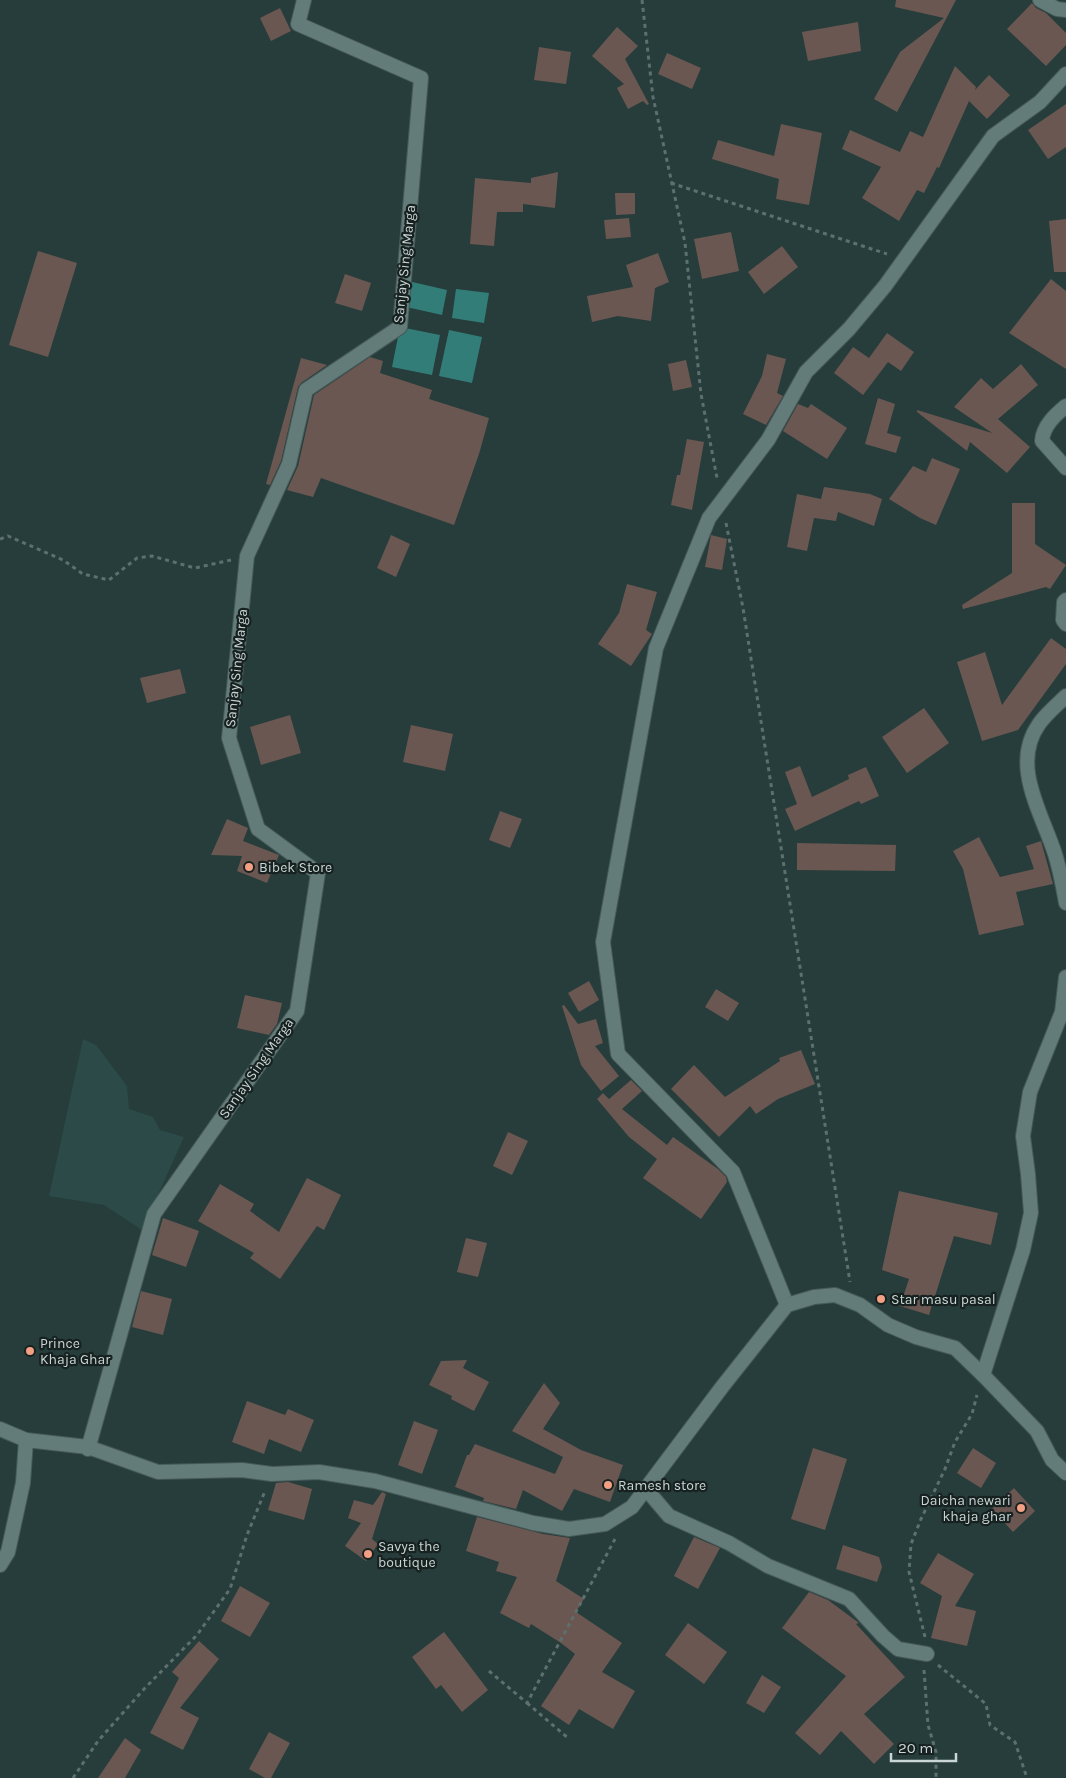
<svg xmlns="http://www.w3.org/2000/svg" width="1066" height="1778" font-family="Karla,sans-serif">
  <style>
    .built { fill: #2b4a48 }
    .water { fill: #337d79 }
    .building { fill: #6b5751 }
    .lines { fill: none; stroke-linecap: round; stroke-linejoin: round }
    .minor-casing { stroke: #455958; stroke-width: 16 }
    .path { stroke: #5d706f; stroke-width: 3; stroke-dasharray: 4 4; stroke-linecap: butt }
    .minor { stroke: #637b79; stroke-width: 14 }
    .poi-dot { fill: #f39f83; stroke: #172120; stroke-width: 2 }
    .labels { text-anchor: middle; stroke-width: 4.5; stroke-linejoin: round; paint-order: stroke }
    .street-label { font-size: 14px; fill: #c9d6d5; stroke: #172120 }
    .poi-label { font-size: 14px; fill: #c9d6d5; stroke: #172120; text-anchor: start }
  </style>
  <rect width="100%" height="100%" fill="#263d3b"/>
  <polygon class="built" points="83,1039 96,1045 127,1086 129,1109 153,1117 160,1130 184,1137 142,1230 104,1205 49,1196"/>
  <g class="water">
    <polygon points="408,281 447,290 442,315 402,306"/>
    <polygon points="456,289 489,293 484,323 452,318"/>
    <polygon points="400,327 440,335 432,375 392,367"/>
    <polygon points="449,330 482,337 472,383 439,376"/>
  </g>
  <g class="building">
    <polygon points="896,0 956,0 897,112 874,99 900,52 944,18 895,7"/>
    <polygon points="1032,3 1036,8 1046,13 1066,33 1066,45 1046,66 1007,29"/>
    <polygon points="280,8 291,31 271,41 260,18"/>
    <polygon points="858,22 861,51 808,61 802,32"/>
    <polygon points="617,27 638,46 625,59 649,104 647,105 643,101 628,109 617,88 624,84 592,56"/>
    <polygon points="539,47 571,52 566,84 534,80"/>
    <polygon points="667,53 701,68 692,89 658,74"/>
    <polygon points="955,66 976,87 975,90 989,75 1010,95 987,119 969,101 939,168 937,167 924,193 917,190 899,221 862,198 881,167 842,149 850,130 900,152 910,131 923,137"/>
    <polygon points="1066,104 1066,147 1048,159 1028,130"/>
    <polygon points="781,124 822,133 809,205 776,199 779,179 712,159 718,140 774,156"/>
    <polygon points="558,172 555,208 523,204 523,212 497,212 494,246 470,244 475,178 531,183 531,178"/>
    <polygon points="615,193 635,193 635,214 616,215"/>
    <polygon points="629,218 631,237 606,239 604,220"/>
    <polygon points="1066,219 1066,272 1054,272 1049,221"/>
    <polygon points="731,232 739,271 702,279 694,239"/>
    <polygon points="782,246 798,267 764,294 748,272"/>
    <polygon points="38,251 77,263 48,357 9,345"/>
    <polygon points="658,253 669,282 655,288 651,321 618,316 592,322 587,296 633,287 626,265"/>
    <polygon points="345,274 371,283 362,311 335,303"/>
    <polygon points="1051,279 1066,291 1066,369 1009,333"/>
    <polygon points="887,333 914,352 901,371 888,362 863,395 834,373 853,347 869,358"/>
    <polygon points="767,354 786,359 777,393 783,396 766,425 743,414 762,376"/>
    <polygon points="370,357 383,361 380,373 432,390 429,399 489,418 479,454 454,525 321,478 313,497 287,490 298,466 314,395"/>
    <polygon points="301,358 327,365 301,383 298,387 281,461 270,485 266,484"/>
    <polygon points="686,360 692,387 673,391 668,364"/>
    <polygon points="1021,364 1038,385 998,419 1030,447 1007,473 970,442 967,451 917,412 917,410 992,433 954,407 981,378 993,389"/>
    <polygon points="878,398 895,404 887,433 901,437 896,453 865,444"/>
    <polygon points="798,404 808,408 811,404 847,428 827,459 783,431"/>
    <polygon points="687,439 704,442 692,510 671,505 677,475 680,475"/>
    <polygon points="932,458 960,469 936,525 920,518 889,499 913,466 926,472"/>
    <polygon points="824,487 870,494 882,499 874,526 838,512 836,521 814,518 807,551 787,547 797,494 821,499"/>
    <polygon points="1012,503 1035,503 1035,544 1066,565 1050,589 1046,587 963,609 962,605 1012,573"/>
    <polygon points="391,535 410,544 396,577 377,568"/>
    <polygon points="711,535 727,539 722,570 705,567"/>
    <polygon points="627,584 657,592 646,630 652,634 631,666 598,644 619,613"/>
    <polygon points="1051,638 1066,649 1066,664 1018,730 982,741 957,662 985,652 1002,705"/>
    <polygon points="180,669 186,693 147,703 140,678"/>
    <polygon points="924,708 949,743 907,773 882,737"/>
    <polygon points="290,715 301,753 261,765 250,727"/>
    <polygon points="411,725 453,734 445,771 403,762"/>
    <polygon points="800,766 812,797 849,779 848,775 866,767 879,796 861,804 859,801 795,831 785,809 797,804 785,772"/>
    <polygon points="500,811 522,819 510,848 489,840"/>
    <polygon points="227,819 248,828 243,841 279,855 267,883 237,871 242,856 211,855"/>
    <polygon points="979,837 1000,877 1034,869 1026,846 1041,841 1053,884 1016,892 1024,925 979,935 963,869 953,851"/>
    <polygon points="797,843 896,845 895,871 797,870"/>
    <polygon points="589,981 599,1000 579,1012 568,993"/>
    <polygon points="716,989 739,1003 728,1021 705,1007"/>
    <polygon points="245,995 282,1003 277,1024 269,1035 237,1028"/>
    <polygon points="564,1005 578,1024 596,1019 603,1043 595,1046 619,1076 601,1091 581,1065 562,1006"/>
    <polygon points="801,1050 815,1084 778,1099 756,1114 750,1106 719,1137 671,1089 694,1065 725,1097 780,1061 779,1058"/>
    <polygon points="631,1080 642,1091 622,1109 667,1145 673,1137 718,1169 726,1177 727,1182 701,1219 643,1178 657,1159 629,1137 597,1099 603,1093 609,1099"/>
    <polygon points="508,1132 528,1141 512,1175 493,1166"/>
    <polygon points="307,1178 341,1195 324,1230 317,1226 280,1279 250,1258 254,1253 198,1221 220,1184 254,1204 250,1211 279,1232"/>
    <polygon points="899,1191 998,1213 991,1245 954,1236 929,1315 900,1306 909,1279 882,1270"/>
    <polygon points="163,1218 199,1231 186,1267 152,1255"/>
    <polygon points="466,1238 487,1243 478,1277 457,1272"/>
    <polygon points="141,1291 172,1299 163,1335 132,1327"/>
    <polygon points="467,1360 463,1368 489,1382 474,1411 451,1399 452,1396 429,1385 441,1361"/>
    <polygon points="544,1383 560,1403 543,1429 581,1450 623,1465 610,1502 574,1489 562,1511 523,1490 516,1509 483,1501 484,1498 455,1487 467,1455 469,1455 475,1444 555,1474 563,1457 512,1431"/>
    <polygon points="247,1401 285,1415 288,1409 314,1420 301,1452 269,1439 264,1454 232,1442"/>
    <polygon points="414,1421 438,1430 422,1474 398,1465"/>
    <polygon points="813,1448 847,1459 825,1530 791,1519"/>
    <polygon points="973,1448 996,1463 981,1488 957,1473"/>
    <polygon points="288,1482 312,1489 304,1520 268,1510 276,1483"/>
    <polygon points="1014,1488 1035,1511 1013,1532 992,1509"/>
    <polygon points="382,1492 386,1494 372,1539 378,1544 366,1561 345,1546 361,1523 348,1518 354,1500 373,1505"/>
    <polygon points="477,1517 543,1534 570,1538 556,1581 584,1599 576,1612 622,1643 602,1672 635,1691 613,1729 579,1709 569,1725 541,1706 575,1654 561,1643 531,1624 529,1628 500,1613 517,1577 496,1571 499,1562 466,1551"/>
    <polygon points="694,1537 720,1548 698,1589 674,1576"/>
    <polygon points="843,1545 879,1557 882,1567 877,1582 836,1569"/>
    <polygon points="938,1553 974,1574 955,1606 976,1611 967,1646 931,1638 942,1596 920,1583"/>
    <polygon points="240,1586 270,1603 250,1637 221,1621"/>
    <polygon points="809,1592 828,1600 859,1623 856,1624 905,1677 864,1714 894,1744 874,1764 841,1731 820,1755 795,1733 846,1676 782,1628"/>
    <polygon points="688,1623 727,1652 704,1684 665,1655"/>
    <polygon points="444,1632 488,1690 462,1712 441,1685 436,1689 412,1657"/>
    <polygon points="199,1641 219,1659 180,1708 199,1718 183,1750 150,1733 179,1678 172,1672"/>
    <polygon points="762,1675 781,1687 764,1713 746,1703"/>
    <polygon points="269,1732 290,1743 271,1778 265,1778 249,1769"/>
    <polygon points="125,1738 141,1750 125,1778 98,1778"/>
  </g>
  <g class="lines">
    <g class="minor-casing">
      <g id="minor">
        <polyline points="1040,0 1057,9 1066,10"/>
        <path d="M1066,406c-11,9 -23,20 -24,35l24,27"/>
        <polyline points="1066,600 1064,602 1063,620 1066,624"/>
        <path d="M1066,696c-9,9 -20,18 -27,28 -29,41 3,89 16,130 5,16 8,32 11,49"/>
        <polyline points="1066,977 1062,1012 1030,1092 1023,1136 1028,1174 1031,1213 1023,1250 983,1375 1037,1431 1052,1460 1066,1473"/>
        <polyline points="787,1305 733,1172 618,1054 603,942 656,648 709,518 768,440 806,372 849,329 885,286 993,136 1040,102 1066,74"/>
        <polyline points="0,1429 26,1440 23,1483 8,1552 0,1565"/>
        <polyline points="26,1440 88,1447 158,1472 242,1470 272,1474 319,1472 375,1481 533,1523 569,1529 605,1524 632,1507 722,1387 787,1305 814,1297 835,1295 860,1305 888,1325 916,1337 955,1348 983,1375"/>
        <polyline points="88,1449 154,1214 297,1011 318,873 258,829 229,738 247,556 289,464 306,390 400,327 421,78 298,24 304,0"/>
        <polyline points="646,1489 669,1516 729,1543 768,1566 849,1599 883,1636 898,1649 927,1654"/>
      </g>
    </g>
    <g class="path">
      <polyline points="642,0 653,97 685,243 701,394 717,478"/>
      <polyline points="671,183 887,254"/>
      <polyline points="726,523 743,608 850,1282"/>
      <polyline points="0,539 8,536 63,560 83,574 109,580 137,558 152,556 195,568 231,560"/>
      <polyline points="925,1637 909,1572 911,1544 921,1519 945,1469 955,1442 972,1414 977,1395"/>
      <polyline points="938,1665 986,1704 990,1725 1015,1742 1027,1778"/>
      <polyline points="924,1670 928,1725 936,1752 936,1778"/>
      <polyline points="489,1671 527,1703 615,1539"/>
      <polyline points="527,1703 568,1738"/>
      <polyline points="73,1778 98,1741 145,1688 197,1635 230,1589 247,1535 265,1491"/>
    </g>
    <use href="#minor" class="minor"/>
  </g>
  <g class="poi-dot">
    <circle cx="249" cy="867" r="5"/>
    <circle cx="881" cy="1299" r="5"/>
    <circle cx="30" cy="1351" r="5"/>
    <circle cx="608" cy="1485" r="5"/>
    <circle cx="1021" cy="1508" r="5"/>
    <circle cx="368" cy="1554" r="5"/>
  </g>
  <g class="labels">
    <g class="street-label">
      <text transform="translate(404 264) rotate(-84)" y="5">Sanjay Sing Marga</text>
      <text transform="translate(236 668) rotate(-84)" y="5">Sanjay Sing Marga</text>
      <text transform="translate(256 1068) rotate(-55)" y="5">Sanjay Sing Marga</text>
    </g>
    <g class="poi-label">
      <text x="259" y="872">Bibek Store</text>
      <text x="891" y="1304">Star masu pasal</text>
      <text x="40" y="1348">Prince<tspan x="40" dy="16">Khaja Ghar</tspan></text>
      <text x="618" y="1490">Ramesh store</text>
      <text x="1011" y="1505" text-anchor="end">Daicha newari<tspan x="1011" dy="16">khaja ghar</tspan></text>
      <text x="378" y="1551">Savya the<tspan x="378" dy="16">boutique</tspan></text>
    </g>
  </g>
  <path d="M891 1753v8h65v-8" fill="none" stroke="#c9d6d5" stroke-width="2.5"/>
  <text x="898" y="1753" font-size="15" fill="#c9d6d5" stroke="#172120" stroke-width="4" paint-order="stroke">20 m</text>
</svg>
